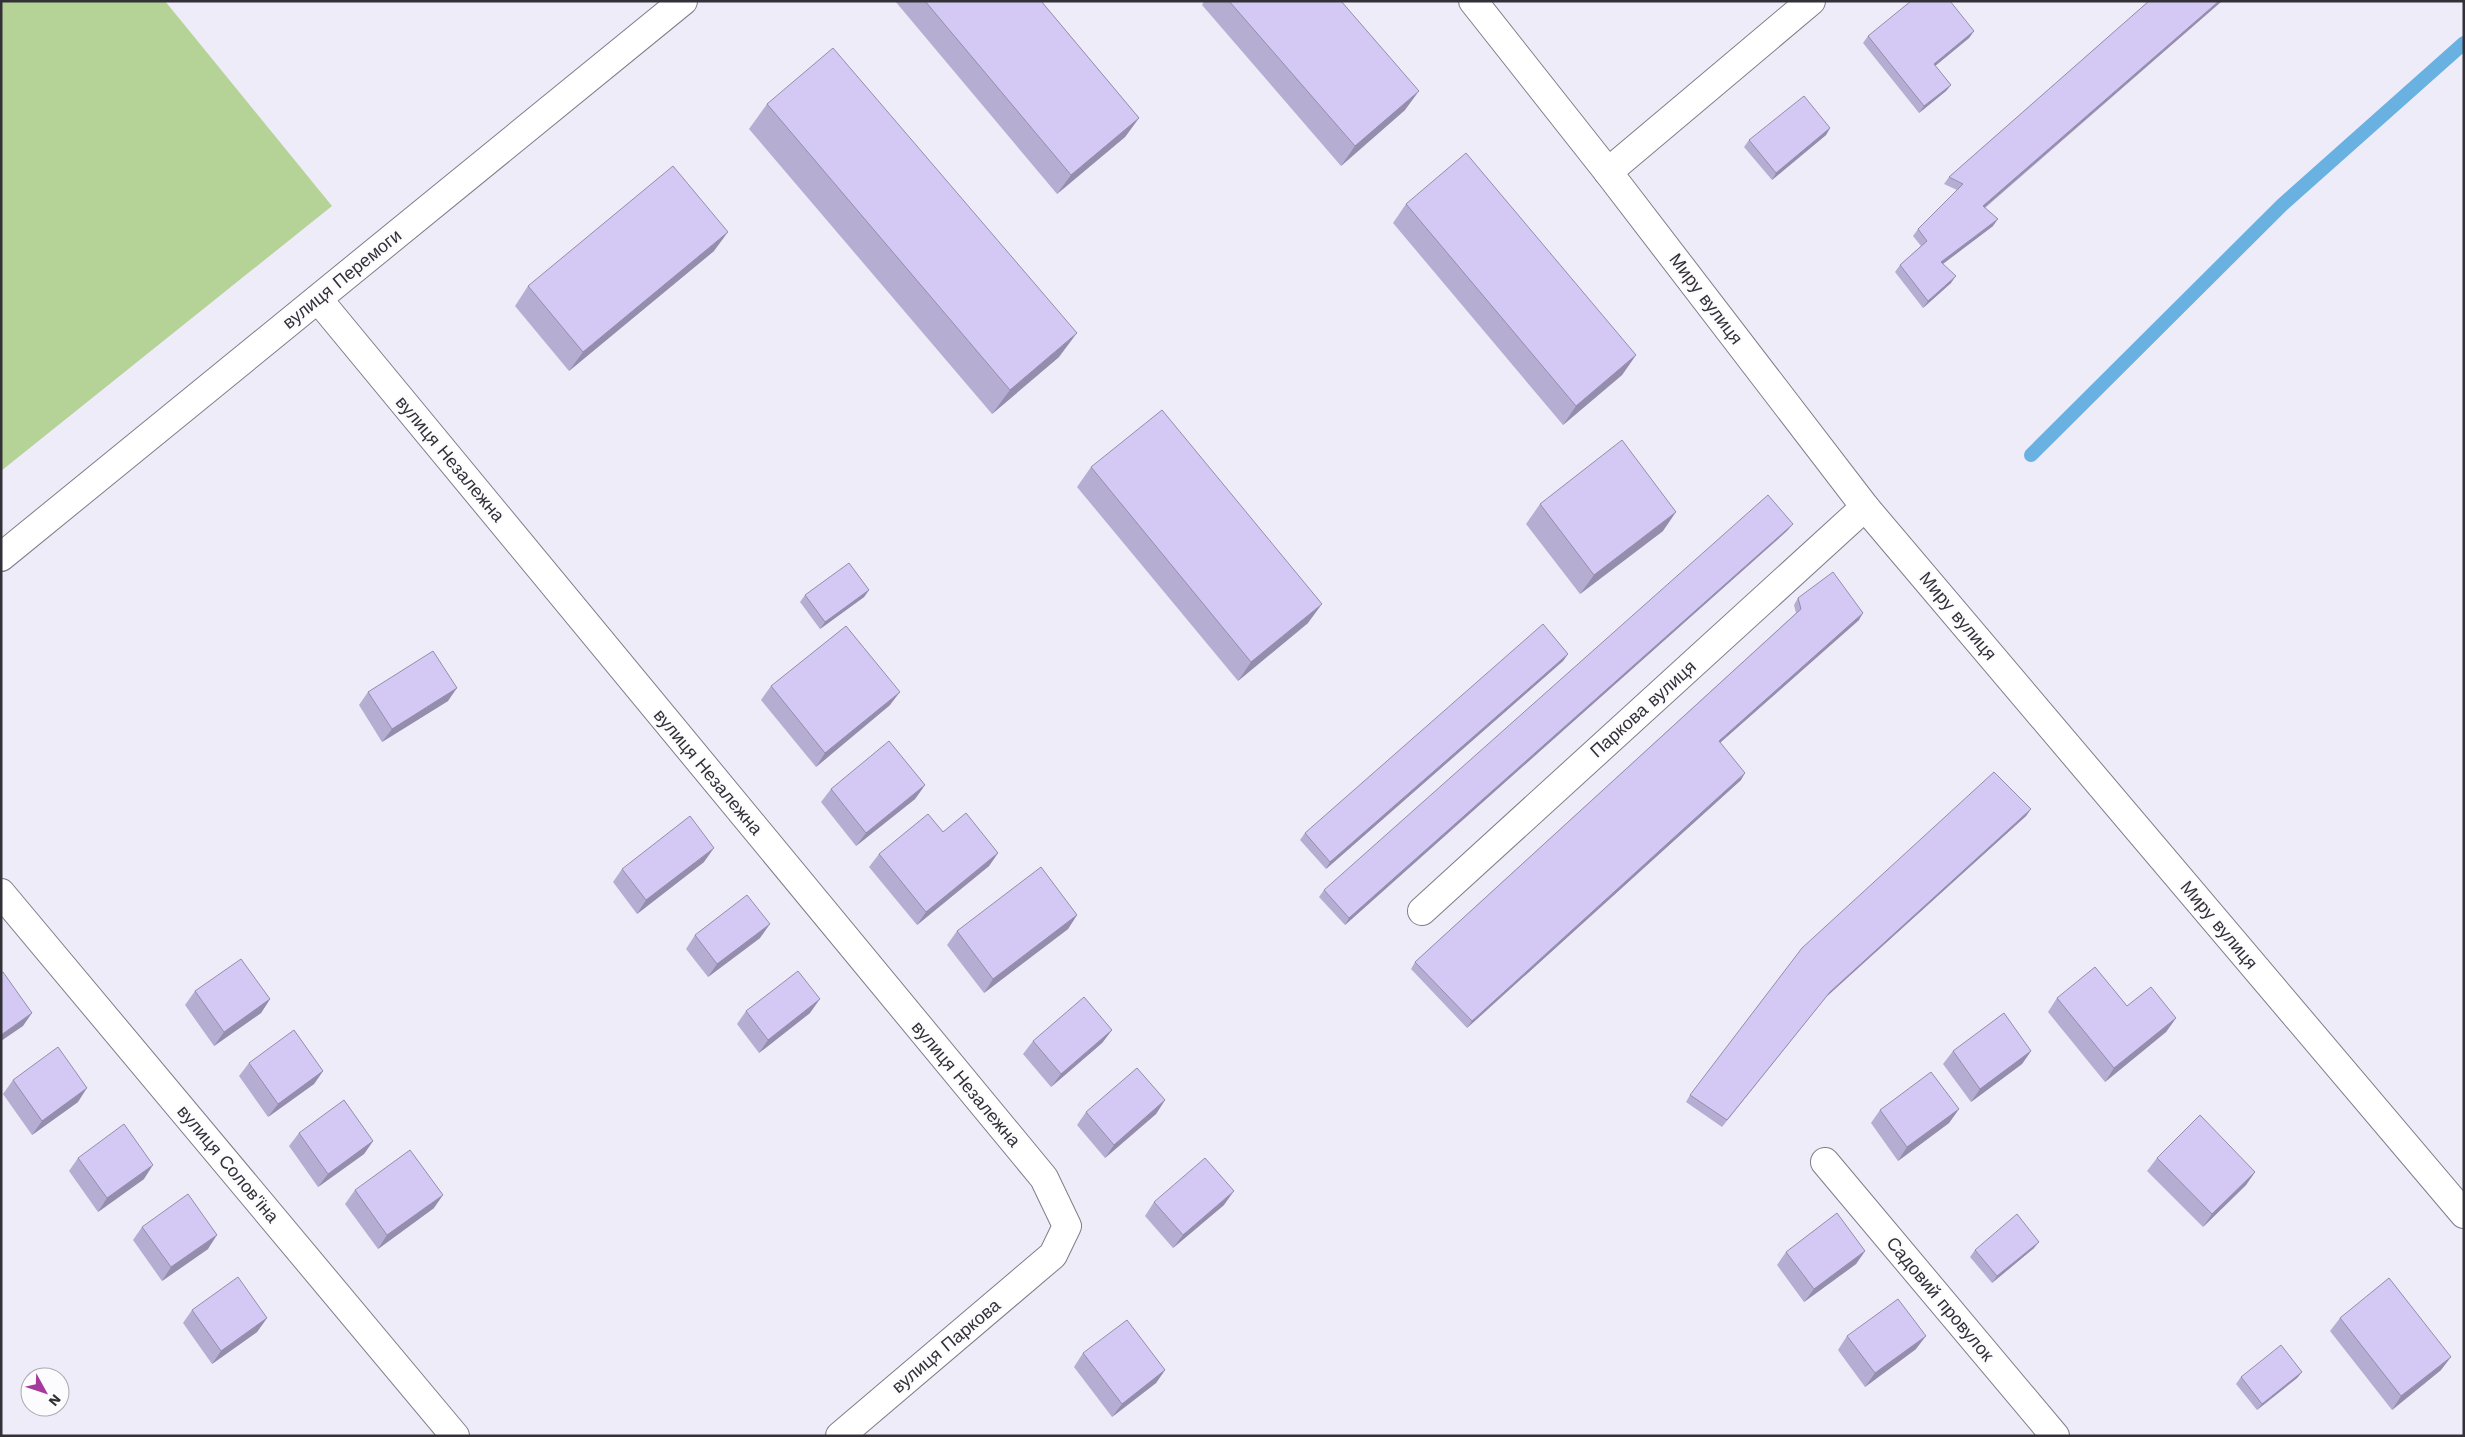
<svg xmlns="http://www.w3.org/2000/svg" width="2465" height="1437" font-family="'Work Sans',sans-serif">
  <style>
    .green { fill: #b5d397 }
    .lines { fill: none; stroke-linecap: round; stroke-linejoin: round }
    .stream { stroke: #69b1e0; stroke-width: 14 }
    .minor-casing { stroke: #807d89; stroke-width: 30 }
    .minor { stroke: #fff; stroke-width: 28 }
    .wall { fill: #b6add2 }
    .shaded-wall { fill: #948dab }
    .building { fill: #d4c9f4; stroke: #948dab }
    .labels { text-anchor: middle; stroke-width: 5; stroke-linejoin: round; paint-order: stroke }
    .street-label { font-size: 18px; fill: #333137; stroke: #fcfbfe }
  </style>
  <rect width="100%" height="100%" fill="#efecfa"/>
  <polygon class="green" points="1,1 165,1 332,206 1,471"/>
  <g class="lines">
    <polyline class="stream" points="2031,455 2282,205 2464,43"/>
    <g class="minor-casing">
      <g id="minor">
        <polyline points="1473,1 1608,172 1865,507 2464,1214"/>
        <polyline points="1608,172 1811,1"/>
        <polyline points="318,299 1044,1178 1067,1226 1053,1255 840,1436"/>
        <polyline points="1,557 683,1"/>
        <polyline points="1,893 455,1436"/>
        <polyline points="1422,911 1865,507"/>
        <polyline points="1825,1162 2055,1436"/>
      </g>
    </g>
    <use href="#minor" class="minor"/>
  </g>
  <g class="wall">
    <polygon points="895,1 1041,1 1139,118 1125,137 1057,194"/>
    <polygon points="1204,1 1341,1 1405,110 1341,166 1202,5"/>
    <polygon points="2149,1 2222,1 1985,208 1993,226 1943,264 1951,283 1923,308 1895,272 1900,265 1921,246 1913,236 1918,229 1957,190 1944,184 1949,177"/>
    <polygon points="1974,31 1969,38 1935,66 1951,85 1946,91 1919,113 1863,43 1868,36"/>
    <polygon points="767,104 1059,357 992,414 749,129"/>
    <polygon points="1830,128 1826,135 1772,180 1744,147 1749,140"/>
    <polygon points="1406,204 1636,355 1622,375 1563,425 1393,223"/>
    <polygon points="714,251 569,371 515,306 528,286"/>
    <polygon points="1091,467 1308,623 1238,681 1077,487"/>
    <polygon points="1540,504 1663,531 1580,594 1526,524"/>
    <polygon points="1788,530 1345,925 1319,897 1324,890"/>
    <polygon points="869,590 864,597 820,629 800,602 805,595"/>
    <polygon points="1798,598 1859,620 1720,743 1741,780 1467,1028 1411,969 1415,962 1796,613 1794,605"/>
    <polygon points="1568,654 1563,661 1326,869 1300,840 1305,833"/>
    <polygon points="771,686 890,705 816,767 761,700"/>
    <polygon points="368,692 448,701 382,742 359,705"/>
    <polygon points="925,785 915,799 856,846 821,802 831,789"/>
    <polygon points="2031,809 2026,816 1825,998 1722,1127 1686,1102 1690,1095"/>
    <polygon points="998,853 989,866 917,925 869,867 879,854"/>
    <polygon points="704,862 637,914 613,882 622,869"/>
    <polygon points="1077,915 1068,929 984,993 947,945 957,931"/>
    <polygon points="695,935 760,938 708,977 686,949"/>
    <polygon points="195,991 270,999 261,1013 214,1046 185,1005"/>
    <polygon points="2057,998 2127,1006 2176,1018 2166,1032 2105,1082 2048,1012"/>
    <polygon points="746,1011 810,1013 759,1053 737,1024"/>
    <polygon points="1112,1030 1102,1043 1051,1087 1023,1054 1033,1041"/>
    <polygon points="1953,1051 2031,1051 2022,1064 1971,1102 1943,1064"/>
    <polygon points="249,1063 323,1071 314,1084 268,1117 239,1076"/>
    <polygon points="13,1080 78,1102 32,1135 3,1094"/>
    <polygon points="1165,1100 1156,1114 1105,1158 1077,1125 1086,1112"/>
    <polygon points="1959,1109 1949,1123 1898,1161 1871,1123 1880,1110"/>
    <polygon points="299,1133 373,1141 364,1154 318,1187 289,1146"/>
    <polygon points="78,1158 144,1179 98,1212 69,1171"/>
    <polygon points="2157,1158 2255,1172 2246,1185 2203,1227 2147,1171"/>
    <polygon points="355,1190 434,1208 378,1249 345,1204"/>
    <polygon points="1154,1202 1224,1205 1173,1248 1145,1216"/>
    <polygon points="142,1227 208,1249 162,1281 133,1240"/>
    <polygon points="2034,1248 1992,1283 1970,1257 1975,1250"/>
    <polygon points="1865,1251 1856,1264 1804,1302 1777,1265 1786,1252"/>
    <polygon points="192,1310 267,1318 257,1332 212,1364 183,1323"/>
    <polygon points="2340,1318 2441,1370 2392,1410 2330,1331"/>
    <polygon points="1847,1336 1916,1349 1865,1387 1838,1350"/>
    <polygon points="1083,1353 1165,1370 1156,1383 1112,1417 1074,1367"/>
    <polygon points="2302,1372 2297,1378 2257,1410 2236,1384 2241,1377"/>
  </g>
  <g class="shaded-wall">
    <polygon points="2219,1 2222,1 1978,213 1983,206"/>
    <polygon points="1974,31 1969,38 1929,71 1934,64"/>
    <polygon points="1951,85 1946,91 1919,113 1924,106"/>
    <polygon points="1419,91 1405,110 1341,166 1355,146"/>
    <polygon points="1139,118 1125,137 1057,194 1071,175"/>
    <polygon points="1830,128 1826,135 1772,180 1776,173"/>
    <polygon points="1998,219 1993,226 1936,269 1941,262"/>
    <polygon points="728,232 714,251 569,371 583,352"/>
    <polygon points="1956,276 1951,283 1923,308 1928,301"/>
    <polygon points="1077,333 1059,357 992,414 1010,390"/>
    <polygon points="1636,355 1622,375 1563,425 1576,406"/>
    <polygon points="1676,512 1663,531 1580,594 1594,575"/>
    <polygon points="1793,524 1788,530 1345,925 1349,918"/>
    <polygon points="869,590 864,597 820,629 825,622"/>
    <polygon points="1322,604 1308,623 1238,681 1251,662"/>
    <polygon points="1863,613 1859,620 1714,748 1719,741"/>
    <polygon points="1568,654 1563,661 1326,869 1330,862"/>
    <polygon points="457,688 448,701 382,742 392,729"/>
    <polygon points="900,692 890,705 816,767 825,753"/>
    <polygon points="1745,773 1741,780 1467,1028 1472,1021"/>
    <polygon points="925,785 915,799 856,846 866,833"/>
    <polygon points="2031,809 2026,816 1825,998 1722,1127 1830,992"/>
    <polygon points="714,848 704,862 637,914 646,900"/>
    <polygon points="998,853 989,866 917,925 926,912"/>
    <polygon points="1077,915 1068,929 984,993 993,979"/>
    <polygon points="770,924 760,938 708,977 717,964"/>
    <polygon points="270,999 261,1013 214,1046 224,1032"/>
    <polygon points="820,999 810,1013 759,1053 768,1040"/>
    <polygon points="32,1013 23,1026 1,1041 1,1035"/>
    <polygon points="2176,1018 2166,1032 2105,1082 2114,1068"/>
    <polygon points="1112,1030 1102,1043 1051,1087 1061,1074"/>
    <polygon points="2031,1051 2022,1064 1971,1102 1980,1089"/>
    <polygon points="323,1071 314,1084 268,1117 278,1104"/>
    <polygon points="87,1088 78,1102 32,1135 42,1121"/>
    <polygon points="1165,1100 1156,1114 1105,1158 1114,1145"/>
    <polygon points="1959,1109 1949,1123 1898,1161 1907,1147"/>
    <polygon points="373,1141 364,1154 318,1187 328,1174"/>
    <polygon points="153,1165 144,1179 98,1212 107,1198"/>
    <polygon points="2255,1172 2246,1185 2203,1227 2212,1214"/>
    <polygon points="1234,1191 1224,1205 1173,1248 1183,1235"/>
    <polygon points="443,1195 434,1208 378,1249 387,1235"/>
    <polygon points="217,1235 208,1249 162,1281 171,1267"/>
    <polygon points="2039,1242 2034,1248 1992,1283 1997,1276"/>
    <polygon points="1865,1251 1856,1264 1804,1302 1814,1289"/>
    <polygon points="267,1318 257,1332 212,1364 221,1351"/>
    <polygon points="1926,1336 1916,1349 1865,1387 1875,1373"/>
    <polygon points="2451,1357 2441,1370 2392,1410 2401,1396"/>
    <polygon points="1165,1370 1156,1383 1112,1417 1122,1404"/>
    <polygon points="2302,1372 2297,1378 2257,1410 2262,1404"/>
  </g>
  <g class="building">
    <polygon points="925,1 1041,1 1139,118 1071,175"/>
    <polygon points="1229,1 1341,1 1419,91 1355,146"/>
    <polygon points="1911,1 1950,1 1974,31 1934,64 1951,85 1924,106 1868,36"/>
    <polygon points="2149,1 2219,1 1983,206 1998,219 1941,262 1956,276 1928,301 1900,265 1927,241 1918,229 1963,184 1949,177"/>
    <polygon points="833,48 1077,333 1010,390 767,104"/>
    <polygon points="1804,96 1830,128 1776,173 1749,140"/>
    <polygon points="1466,153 1636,355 1576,406 1406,204"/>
    <polygon points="673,166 728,232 583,352 528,286"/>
    <polygon points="1162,410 1322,604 1251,662 1091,467"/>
    <polygon points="1622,440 1676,512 1594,575 1540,504"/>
    <polygon points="1768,495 1793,524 1349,918 1324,890"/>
    <polygon points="849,563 869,590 825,622 805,595"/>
    <polygon points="1833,572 1863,613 1719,741 1745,773 1472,1021 1415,962 1801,609 1798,598"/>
    <polygon points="1543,624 1568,654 1330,862 1305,833"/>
    <polygon points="846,626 900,692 825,753 771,686"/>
    <polygon points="433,651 457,688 392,729 368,692"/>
    <polygon points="889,741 925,785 866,833 831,789"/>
    <polygon points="1994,772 2031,809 1830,992 1727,1120 1690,1095 1802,948"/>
    <polygon points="966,813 998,853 926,912 879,854 928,814 943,832"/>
    <polygon points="690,816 714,848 646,900 622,869"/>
    <polygon points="1041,867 1077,915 993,979 957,931"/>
    <polygon points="747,895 770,924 717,964 695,935"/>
    <polygon points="241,959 270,999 224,1032 195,991"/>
    <polygon points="2095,967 2127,1006 2151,987 2176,1018 2114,1068 2057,998"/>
    <polygon points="798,971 820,999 768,1040 746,1011"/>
    <polygon points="3,972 32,1013 1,1035 1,973"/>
    <polygon points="1084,997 1112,1030 1061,1074 1033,1041"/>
    <polygon points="2004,1013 2031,1051 1980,1089 1953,1051"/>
    <polygon points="294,1030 323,1071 278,1104 249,1063"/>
    <polygon points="58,1047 87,1088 42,1121 13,1080"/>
    <polygon points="1137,1068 1165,1100 1114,1145 1086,1112"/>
    <polygon points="1931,1072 1959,1109 1907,1147 1880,1110"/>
    <polygon points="344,1100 373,1141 328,1174 299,1133"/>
    <polygon points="2200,1115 2255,1172 2212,1214 2157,1158"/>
    <polygon points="124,1124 153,1165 107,1198 78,1158"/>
    <polygon points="410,1150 443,1195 387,1235 355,1190"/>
    <polygon points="1205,1158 1234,1191 1183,1235 1154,1202"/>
    <polygon points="188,1194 217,1235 171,1267 142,1227"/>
    <polygon points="1837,1213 1865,1251 1814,1289 1786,1252"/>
    <polygon points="2017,1214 2039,1242 1997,1276 1975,1250"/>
    <polygon points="238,1277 267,1318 221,1351 192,1310"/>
    <polygon points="2389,1278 2451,1357 2401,1396 2340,1318"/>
    <polygon points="1898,1299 1926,1336 1875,1373 1847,1336"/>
    <polygon points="1127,1320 1165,1370 1122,1404 1083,1353"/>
    <polygon points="2281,1345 2302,1372 2262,1404 2241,1377"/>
  </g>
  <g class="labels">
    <g class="street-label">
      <text transform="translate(342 279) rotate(-39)" y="6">вулиця Перемоги</text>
      <text transform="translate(1706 299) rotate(53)" y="6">Миру вулиця</text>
      <text transform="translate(450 459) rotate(50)" y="6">вулиця Незалежна</text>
      <text transform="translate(1958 616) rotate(50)" y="6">Миру вулиця</text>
      <text transform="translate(1643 709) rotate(-42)" y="6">Паркова вулиця</text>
      <text transform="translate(708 772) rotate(50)" y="6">вулиця Незалежна</text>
      <text transform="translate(2219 925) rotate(50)" y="6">Миру вулиця</text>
      <text transform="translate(966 1084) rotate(50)" y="6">вулиця Незалежна</text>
      <text transform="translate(228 1164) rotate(50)" y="6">вулиця Солов'їна</text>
      <text transform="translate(1940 1299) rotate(50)" y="6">Садовий провулок</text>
      <text transform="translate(946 1346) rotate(-40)" y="6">вулиця Паркова</text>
    </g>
  </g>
  <rect width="2465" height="1437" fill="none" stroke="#333137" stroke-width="5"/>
  <g transform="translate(45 1392) rotate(130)"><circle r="24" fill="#fcfbfe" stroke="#acaaae"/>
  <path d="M0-4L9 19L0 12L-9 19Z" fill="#a43b9c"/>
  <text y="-8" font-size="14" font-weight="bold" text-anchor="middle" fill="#333137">N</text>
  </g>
</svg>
